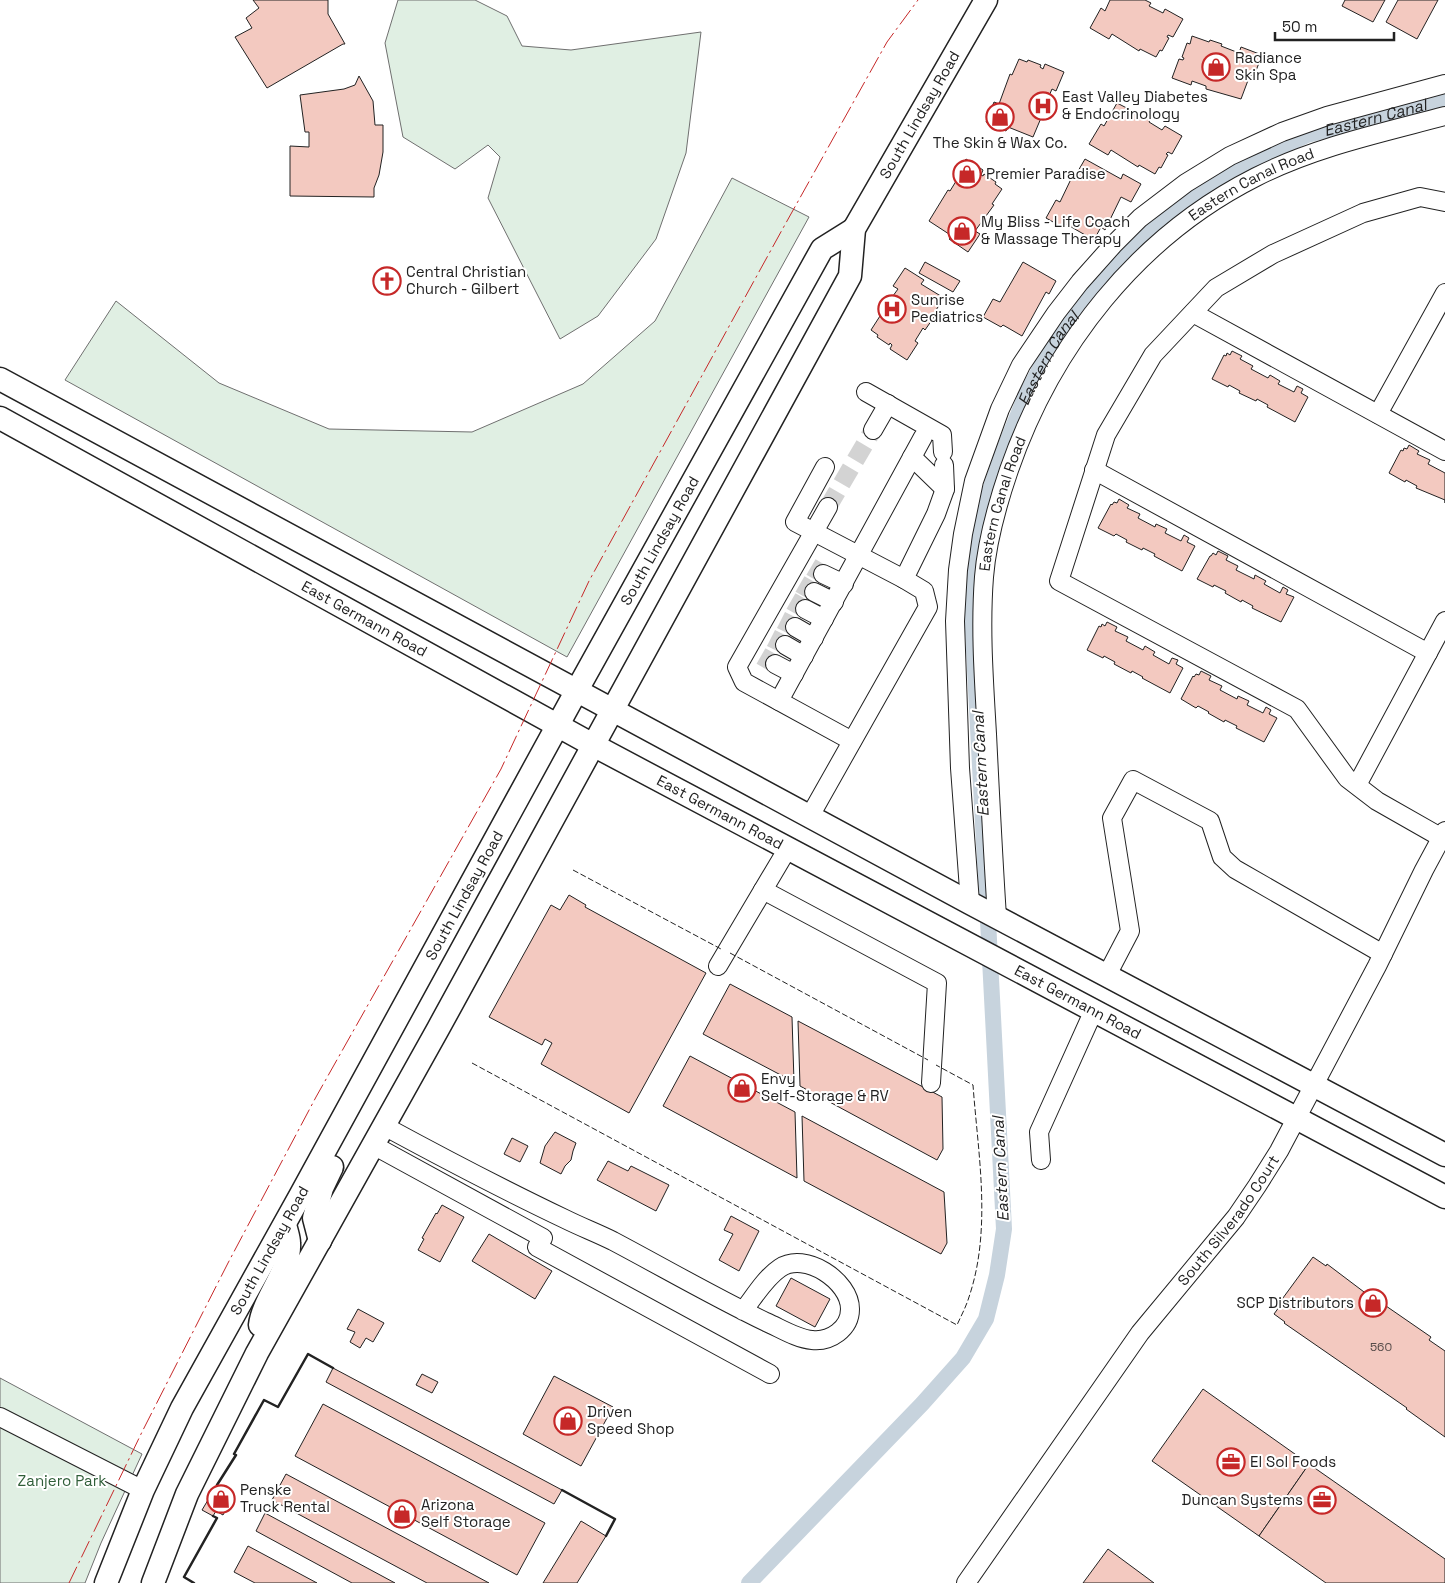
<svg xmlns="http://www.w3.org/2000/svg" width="1445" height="1583" font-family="'Space Grotesk',sans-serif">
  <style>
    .green { fill: #e0efe3; stroke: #6f6f6f }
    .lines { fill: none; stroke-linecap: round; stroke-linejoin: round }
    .canal { stroke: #c7d3dd; stroke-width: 16 }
    .building { fill: #f3c9c0; stroke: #222 }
    .minor-tunnel { stroke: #d3d3d3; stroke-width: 18; stroke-dasharray: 18 9; stroke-linecap: butt }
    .minor-casing { stroke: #222; stroke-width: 20 }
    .major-casing { stroke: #222; stroke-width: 25 }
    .minor { stroke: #fff; stroke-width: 18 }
    .major { stroke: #fff; stroke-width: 22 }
    .fence { stroke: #222; stroke-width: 1; stroke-dasharray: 6 2.5; stroke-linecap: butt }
    .wall { stroke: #222; stroke-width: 2.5 }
    .power { stroke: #c62828; stroke-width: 1; stroke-dasharray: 18 4 2.5 4; stroke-linecap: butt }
    .labels { text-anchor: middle; stroke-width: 4; stroke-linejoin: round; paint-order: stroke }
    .number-label { font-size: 12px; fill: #564c4a }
    .poi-label { font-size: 15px; fill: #222; stroke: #fff; text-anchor: start }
    .street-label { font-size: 15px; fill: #222; stroke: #fff }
    .park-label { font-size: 15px; fill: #2f5e38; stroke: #fff }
    .water-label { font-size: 16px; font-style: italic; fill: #222; stroke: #fff }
  </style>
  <rect width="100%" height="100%" fill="#fff"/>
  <g class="green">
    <polygon points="398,0 475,0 507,16 522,46 571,50 701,32 686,153 656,239 598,316 560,339 488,198 500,157 488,145 455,169 403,137 385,43"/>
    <polygon points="732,178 809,217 567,657 65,380 116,301 219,383 329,429 472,432 583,384 655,321"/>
    <polygon points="0,1378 142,1454 101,1543 85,1583 0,1583"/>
  </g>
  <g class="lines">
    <path class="canal" id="s1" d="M749,1583l173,-179 41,-46 23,-39 11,-44 7,-46 -32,-617 7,-88 22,-67 25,-62 33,-62 59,-71 47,-46 64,-45 78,-36 138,-36"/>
  </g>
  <g class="building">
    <polygon points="253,0 328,0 328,14 345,44 343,44 267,88 235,37 252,28 246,18 259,8"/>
    <polygon points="1110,0 1145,0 1151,3 1149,6 1163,13 1165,9 1183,19 1173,37 1168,35 1167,37 1169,38 1162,51 1160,50 1156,57 1140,49 1139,51 1112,34 1109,39 1090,28 1101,8 1105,11"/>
    <polygon points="1345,0 1385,0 1373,22 1342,6"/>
    <polygon points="1398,0 1438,0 1417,39 1386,22"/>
    <polygon points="1192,36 1209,42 1210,40 1222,44 1221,46 1239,53 1241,47 1262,55 1254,76 1250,75 1241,99 1206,89 1206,86 1192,81 1191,85 1172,78 1179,59 1183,60 1184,58 1182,57 1187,43 1190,44"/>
    <polygon points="1019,59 1027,62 1028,60 1041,65 1040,67 1043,69 1045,64 1064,72 1056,91 1052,89 1046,103 1049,104 1043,119 1041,118 1033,137 1008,127 1006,131 986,122 994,102 999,104 1010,74 1012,75"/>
    <polygon points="359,76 373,101 375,125 383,125 383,152 379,175 374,188 374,197 290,196 290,146 309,147 309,132 305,132 300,95 344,89 355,85"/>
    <polygon points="1117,103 1150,120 1149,122 1162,130 1165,126 1182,136 1172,154 1168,152 1166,154 1168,155 1161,168 1159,167 1155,174 1139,165 1138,167 1111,150 1108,155 1089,144 1101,124 1104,126"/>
    <polygon points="966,159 983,170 981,175 983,176 984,174 996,182 995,184 1002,189 992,204 994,205 975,231 980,234 968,252 949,239 952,236 929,221 948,190 950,191 958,178 955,176"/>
    <polygon points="1085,159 1121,179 1123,174 1141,184 1131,202 1121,197 1105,230 1101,227 1094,240 1066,224 1064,228 1046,218 1056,200 1060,202 1072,177 1074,178"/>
    <polygon points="925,262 960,281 953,292 919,273"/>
    <polygon points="1023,262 1056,281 1049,294 1046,292 1022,336 1003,325 1001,327 983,317 993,299 1000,302"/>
    <polygon points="905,268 924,280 921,284 944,298 932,316 934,317 925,330 923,328 915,341 918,343 907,360 890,349 892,345 890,343 889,345 877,337 878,335 871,330 880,316 879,315 898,289 893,286"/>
    <polygon points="1232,351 1242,356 1240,359 1253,366 1251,369 1268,378 1270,375 1280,381 1278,384 1294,392 1297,386 1303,389 1301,393 1308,397 1295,422 1267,407 1268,405 1257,399 1256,401 1239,393 1240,391 1229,385 1228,387 1212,379 1224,355 1226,356 1227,353 1230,355"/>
    <polygon points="1409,445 1419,451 1417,454 1430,460 1428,464 1445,473 1445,503 1445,500 1416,488 1417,486 1406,480 1405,482 1389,473 1401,450 1403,451 1404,448 1407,449"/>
    <polygon points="1119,499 1129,505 1127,508 1140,514 1138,518 1155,527 1156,524 1167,529 1165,533 1181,541 1184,535 1189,538 1187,542 1195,546 1182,571 1154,556 1155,554 1143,548 1142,550 1126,542 1127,540 1116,534 1114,536 1098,528 1111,504 1112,505 1114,502 1117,503"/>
    <polygon points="1218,551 1228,556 1226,560 1238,566 1236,570 1254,579 1255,575 1266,581 1264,584 1280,593 1283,587 1288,590 1286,594 1294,597 1281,622 1252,608 1253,606 1242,600 1241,602 1225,593 1226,591 1214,585 1213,587 1197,579 1210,556 1211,556 1213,553 1216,555"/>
    <polygon points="1107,622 1117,627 1115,631 1128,637 1126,641 1143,650 1145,646 1155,652 1153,655 1169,664 1172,658 1178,660 1176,664 1183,668 1170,693 1142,678 1143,677 1132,671 1131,673 1114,664 1115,662 1104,656 1103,658 1087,650 1099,626 1101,627 1102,624 1105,626"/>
    <polygon points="1201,671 1211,676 1209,680 1222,686 1220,690 1237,699 1238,696 1249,701 1247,705 1263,713 1266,707 1271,710 1269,714 1277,718 1264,742 1236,728 1237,726 1225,720 1224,722 1208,713 1209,712 1198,706 1196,708 1181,699 1193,676 1194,677 1196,674 1199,675"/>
    <polygon points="569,895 586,905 585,907 706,973 629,1113 541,1064 552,1043 545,1039 542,1045 489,1017 551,905 560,910"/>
    <polygon points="730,984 792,1017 794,1082 703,1034"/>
    <polygon points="798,1021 942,1097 943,1149 937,1160 800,1086"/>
    <polygon points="690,1056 795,1112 797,1178 663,1106"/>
    <polygon points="802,1116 944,1192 947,1243 941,1254 804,1181"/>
    <polygon points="555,1132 576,1143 573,1151 571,1160 565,1166 561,1174 540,1163 545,1146"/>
    <polygon points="512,1138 528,1146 520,1162 504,1154"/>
    <polygon points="608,1161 628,1171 631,1166 669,1185 656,1211 597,1180"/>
    <polygon points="442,1205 464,1217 440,1262 418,1250 424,1239 422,1238 436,1213 437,1214"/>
    <polygon points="731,1216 759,1231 739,1271 719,1260 733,1234 724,1230"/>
    <polygon points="489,1234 552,1271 535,1299 472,1261"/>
    <polygon points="1313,1257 1326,1266 1327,1264 1372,1298 1373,1297 1431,1337 1429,1340 1445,1351 1445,1437 1406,1409 1407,1408 1284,1323 1285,1322 1274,1314 1282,1303 1280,1302"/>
    <polygon points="791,1278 830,1299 815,1327 776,1306"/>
    <polygon points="358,1309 384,1323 373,1342 366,1338 360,1348 350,1342 355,1332 347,1329"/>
    <polygon points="333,1368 562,1490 554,1504 326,1382"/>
    <polygon points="422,1374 438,1382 432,1393 416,1385"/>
    <polygon points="554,1376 613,1407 581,1466 523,1434"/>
    <polygon points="1203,1389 1309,1464 1259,1536 1152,1461"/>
    <polygon points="323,1404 545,1523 517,1575 295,1456"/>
    <polygon points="1309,1464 1445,1559 1445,1583 1326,1583 1259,1536"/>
    <polygon points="286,1474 489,1583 427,1583 272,1500"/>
    <polygon points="217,1485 234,1494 223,1515 216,1511 213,1516 202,1510"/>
    <polygon points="265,1513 395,1583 352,1583 256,1531"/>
    <polygon points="581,1521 606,1536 577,1583 543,1583"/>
    <polygon points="248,1546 317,1583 255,1583 234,1572"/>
    <polygon points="1108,1549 1154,1583 1083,1583"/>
  </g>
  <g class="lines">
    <g class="minor-tunnel">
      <polyline points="828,507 873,430"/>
      <polyline points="811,567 823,574"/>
      <polyline points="800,584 814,592"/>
      <polyline points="791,601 805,609"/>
      <polyline points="781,620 795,627"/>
      <polyline points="771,638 785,645"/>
      <polyline points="761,656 775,664"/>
    </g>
    <g class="minor-casing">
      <g id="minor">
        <polyline points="1193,313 1445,451"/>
        <polyline points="866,392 942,435 943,452"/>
        <polyline points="1378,414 1445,293"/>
        <polyline points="873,430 888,404"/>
        <polyline points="912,457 945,489"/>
        <polyline points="1094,470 1428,653"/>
        <polyline points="828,507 737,667 744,682 852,741"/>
        <polyline points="823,574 844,584"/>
        <polyline points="904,579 936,514 945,489 944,465"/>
        <polyline points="814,592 834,602"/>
        <polyline points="805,609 824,619"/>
        <polyline points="795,627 814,638"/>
        <polyline points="785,645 804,656"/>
        <polyline points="775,664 794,674"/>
        <polyline points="779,701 923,437"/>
        <polyline points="1357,785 1445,621"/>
        <polyline points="810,816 928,607 924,591 904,579 795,522 825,467"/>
        <polyline points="1442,838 1377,801 1347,778 1297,709 1059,581 1106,435 1153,355 1216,288 1273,254 1363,213 1420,197 1445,202"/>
        <polyline points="763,890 937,983 931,1083"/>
        <polyline points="970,903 960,768 955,621 958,570 963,534 974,481 1000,409 1021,365 1056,313 1080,282 1113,245 1140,218 1186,183 1230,156 1282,132 1327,116 1445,84"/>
        <path id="s2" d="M997,917c-4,-61 -7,-122 -10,-183 -3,-52 -7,-105 -3,-157 3,-37 13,-72 25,-107 43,-124 128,-233 247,-293 59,-30 125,-44 189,-61"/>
        <polyline points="718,966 788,848"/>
        <polyline points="1107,975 1130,931 1112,818 1133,780 1210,821 1222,857 1235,869 1383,954"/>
        <path d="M384,1126c59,32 120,64 181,93 16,8 32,14 48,22 51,27 101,56 153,81 14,6 31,17 46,18 18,2 38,-11 38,-31 0,-28 -45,-58 -70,-41 -15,10 -26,29 -37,43"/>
        <polyline points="373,1145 543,1238 537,1247 770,1374"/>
        <polyline points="1041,1160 1039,1132 1094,1010"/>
        <polyline points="0,1417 143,1490"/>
        <path id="s3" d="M966,1583l174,-250 96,-116 21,-31 22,-35 98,-185 47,-96 21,-39"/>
      </g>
    </g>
    <g class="major-casing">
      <g id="major">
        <polyline points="0,379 970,903 1445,1155"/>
        <path id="s4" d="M0,418l593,327 852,452"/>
        <polyline points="320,1241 314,1218 322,1188 332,1167"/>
        <path d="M260,1325c3,-26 31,-55 29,-82 0,-6 -3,-13 -4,-19"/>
        <path id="s5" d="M106,1583l37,-93 39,-82 118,-212 277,-506 245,-441 32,-20"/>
        <path id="s6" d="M153,1583l34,-89 70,-141 181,-324 412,-753 4,-47 132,-229"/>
      </g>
    </g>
    <use href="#minor" class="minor"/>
    <use href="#major" class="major"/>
    <g class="fence">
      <polyline points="573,870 721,949"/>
      <polyline points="730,953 928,1060"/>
      <path d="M472,1063l485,262c4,-9 9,-18 12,-28 23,-68 9,-143 4,-212l-37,-20"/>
    </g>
    <g class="wall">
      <polyline points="217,1485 236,1455 234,1454 264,1400 278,1407 308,1354 333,1368"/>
      <polyline points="562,1490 615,1519 606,1536"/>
      <polyline points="194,1583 184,1577 217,1518 213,1516"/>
    </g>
    <polyline class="power" points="69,1583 142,1432 228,1263 316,1097 501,769 589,581 782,230 887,42 918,0"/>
  </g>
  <defs>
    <g id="shop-ring" transform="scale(1.4375)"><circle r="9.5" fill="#fff" stroke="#c62828" stroke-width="1.5"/><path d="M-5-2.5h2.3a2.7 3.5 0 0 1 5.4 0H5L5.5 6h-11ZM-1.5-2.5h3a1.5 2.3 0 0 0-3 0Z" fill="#c62828"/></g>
    <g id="hospital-ring" transform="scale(1.4375)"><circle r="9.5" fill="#fff" stroke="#c62828" stroke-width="1.5"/><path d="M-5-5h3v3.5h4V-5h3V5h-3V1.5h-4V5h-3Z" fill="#c62828"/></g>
    <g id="church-ring" transform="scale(1.4375)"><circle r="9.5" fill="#fff" stroke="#c62828" stroke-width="1.5"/><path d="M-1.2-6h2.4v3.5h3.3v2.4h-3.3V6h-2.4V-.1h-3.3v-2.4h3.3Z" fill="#c62828"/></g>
    <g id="office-ring" transform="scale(1.4375)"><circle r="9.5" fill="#fff" stroke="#c62828" stroke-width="1.5"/><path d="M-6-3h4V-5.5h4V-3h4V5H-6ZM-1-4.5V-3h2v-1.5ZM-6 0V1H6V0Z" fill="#c62828"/></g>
  </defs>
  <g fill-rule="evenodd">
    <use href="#shop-ring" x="1216" y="67"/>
    <use href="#hospital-ring" x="1043" y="106"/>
    <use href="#shop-ring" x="1000" y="117"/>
    <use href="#shop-ring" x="967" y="174"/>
    <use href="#shop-ring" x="962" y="231"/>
    <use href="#church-ring" x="387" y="281"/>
    <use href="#hospital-ring" x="892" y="309"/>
    <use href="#shop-ring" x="742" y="1088"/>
    <use href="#shop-ring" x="1373" y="1303"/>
    <use href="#shop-ring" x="568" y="1421"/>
    <use href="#office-ring" x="1231" y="1462"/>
    <use href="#shop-ring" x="221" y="1499"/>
    <use href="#office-ring" x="1322" y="1500"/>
    <use href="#shop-ring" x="402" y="1514"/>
  </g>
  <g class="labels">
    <g class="number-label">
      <text x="1381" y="1351">560</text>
    </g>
    <g class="poi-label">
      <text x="1235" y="63">Radiance<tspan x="1235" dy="17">Skin Spa</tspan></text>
      <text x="1062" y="102">East Valley Diabetes<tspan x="1062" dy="17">&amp; Endocrinology</tspan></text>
      <text x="1000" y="148" text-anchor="middle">The Skin &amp; Wax Co.</text>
      <text x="986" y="179">Premier Paradise</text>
      <text x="981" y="227">My Bliss - Life Coach<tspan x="981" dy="17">&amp; Massage Therapy</tspan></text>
      <text x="406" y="277">Central Christian<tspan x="406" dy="17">Church - Gilbert</tspan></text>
      <text x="911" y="305">Sunrise<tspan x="911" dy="17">Pediatrics</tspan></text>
      <text x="761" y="1084">Envy<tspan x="761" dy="17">Self-Storage &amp; RV</tspan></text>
      <text x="1354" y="1308" text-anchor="end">SCP Distributors</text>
      <text x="587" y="1417">Driven<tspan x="587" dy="17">Speed Shop</tspan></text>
      <text x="1250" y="1467">El Sol Foods</text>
      <text x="240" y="1495">Penske<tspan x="240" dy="17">Truck Rental</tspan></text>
      <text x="1303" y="1505" text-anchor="end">Duncan Systems</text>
      <text x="421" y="1510">Arizona<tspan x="421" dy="17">Self Storage</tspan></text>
    </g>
    <g class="street-label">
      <text dy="5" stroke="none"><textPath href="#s6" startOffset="1661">South Lindsay Road</textPath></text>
      <text dy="5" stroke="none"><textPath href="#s2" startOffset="836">Eastern Canal Road</textPath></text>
      <text dy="5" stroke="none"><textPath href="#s2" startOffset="416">Eastern Canal Road</textPath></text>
      <text dy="5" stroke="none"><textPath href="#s5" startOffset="1181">South Lindsay Road</textPath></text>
      <text dy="5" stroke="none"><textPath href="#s4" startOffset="416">East Germann Road</textPath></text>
      <text dy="5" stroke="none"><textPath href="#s4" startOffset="821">East Germann Road</textPath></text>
      <text dy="5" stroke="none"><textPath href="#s5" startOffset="776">South Lindsay Road</textPath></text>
      <text dy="5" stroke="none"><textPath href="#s4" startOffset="1226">East Germann Road</textPath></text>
      <text dy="5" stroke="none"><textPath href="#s3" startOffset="448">South Silverado Court</textPath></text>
      <text dy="5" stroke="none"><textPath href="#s5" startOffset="371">South Lindsay Road</textPath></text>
    </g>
    <g class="park-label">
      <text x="62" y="1486">Zanjero Park</text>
    </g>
    <g class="water-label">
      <text dy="6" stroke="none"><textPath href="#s1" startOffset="1754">Eastern Canal</textPath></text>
      <text dy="6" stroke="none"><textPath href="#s1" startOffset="1334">Eastern Canal</textPath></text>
      <text transform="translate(980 764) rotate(-93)" y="6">Eastern Canal</text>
      <text transform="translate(1000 1169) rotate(-93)" y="6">Eastern Canal</text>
    </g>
  </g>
  <path d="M1275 32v8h119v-8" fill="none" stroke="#222222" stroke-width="2.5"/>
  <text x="1282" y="32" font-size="15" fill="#222222" stroke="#ffffff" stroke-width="4" paint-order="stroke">50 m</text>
</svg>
